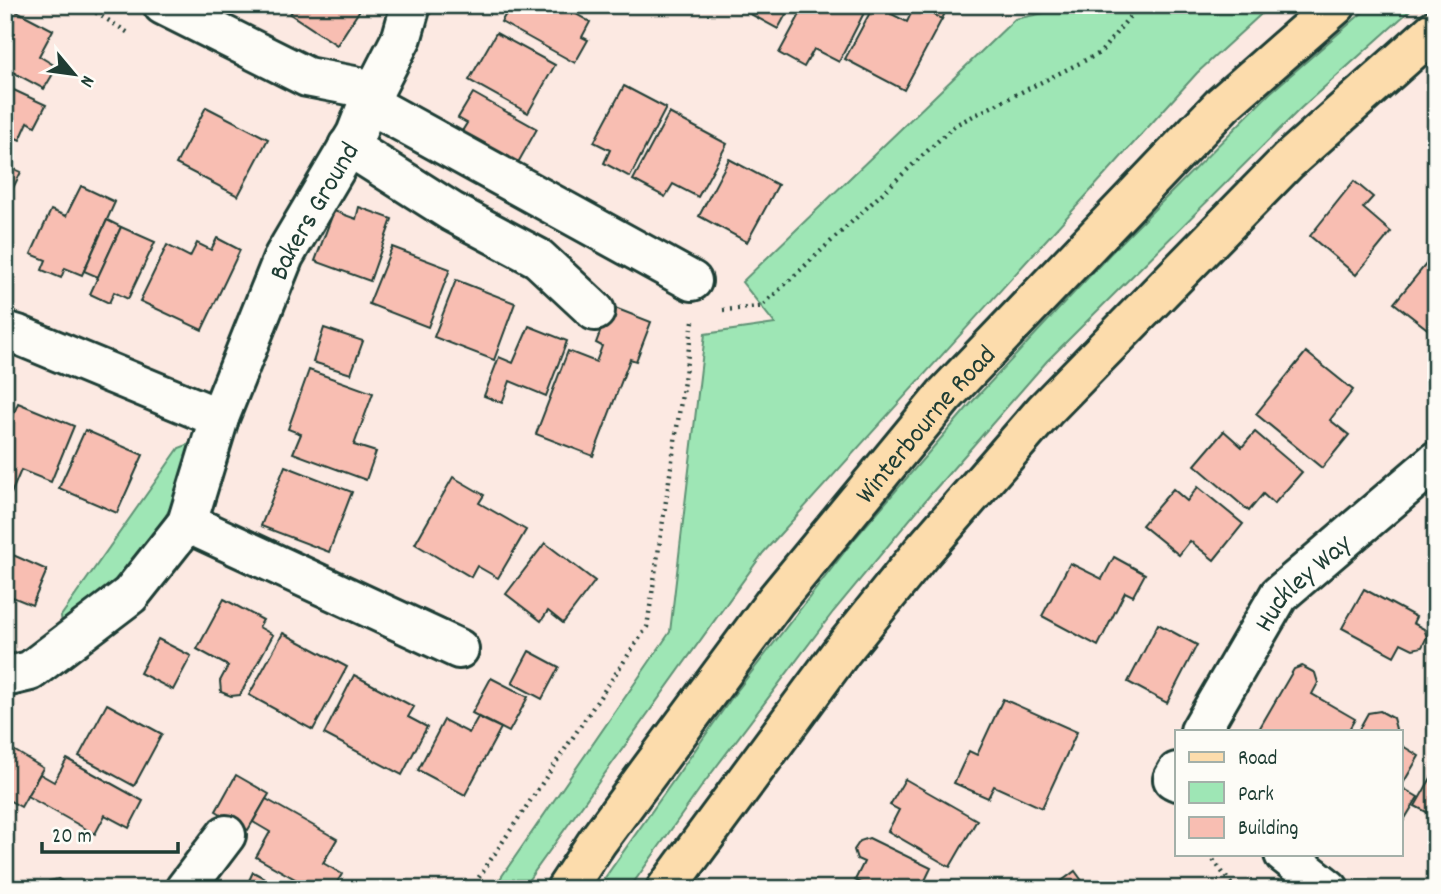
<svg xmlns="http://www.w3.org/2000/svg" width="1441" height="894" font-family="Dekko,sans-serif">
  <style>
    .green { fill: #9ee6b5; stroke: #5e9274; stroke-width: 2 }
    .building { fill: #f8beb2; stroke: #1f3d34; stroke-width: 2 }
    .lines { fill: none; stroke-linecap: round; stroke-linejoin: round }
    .minor-casing { stroke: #1f3d34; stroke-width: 44 }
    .major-casing { stroke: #1f3d34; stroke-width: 44 }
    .path { stroke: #1f3d34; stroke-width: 4.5; stroke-dasharray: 2 5; stroke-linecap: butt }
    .minor { stroke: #fdfcf7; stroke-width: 38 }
    .major { stroke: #fcdcac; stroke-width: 38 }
    .labels { text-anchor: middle; stroke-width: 5; stroke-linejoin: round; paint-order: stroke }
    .street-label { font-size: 28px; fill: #1f3d34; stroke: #fdfcf7 }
  </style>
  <rect width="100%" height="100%" fill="#fce9e2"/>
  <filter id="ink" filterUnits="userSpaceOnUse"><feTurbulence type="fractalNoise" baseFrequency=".0143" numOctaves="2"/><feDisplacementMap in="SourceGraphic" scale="14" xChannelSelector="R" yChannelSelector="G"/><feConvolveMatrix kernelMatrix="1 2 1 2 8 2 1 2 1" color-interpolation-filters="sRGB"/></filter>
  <g filter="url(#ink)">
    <g class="green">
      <polygon points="1083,5 1271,5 1197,73 763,553 522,889 493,889 670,632 705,334 775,324 742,282 1015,19"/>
      <polygon points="1371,5 1416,5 1301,108 1047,361 930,495 833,612 704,783 629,889 597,889 733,696 856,537 973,401 1110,254 1270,93"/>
      <path d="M190,444c0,5 2,11 1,17 0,8 -6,17 -10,25 -26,60 -68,100 -119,139l-1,-9 118,-168z"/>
    </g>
    <g class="building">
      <polygon points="5,5 53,30 39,56 57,67 44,89 5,68"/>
      <polygon points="297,5 363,5 337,45 290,14"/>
      <polygon points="502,5 560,5 590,22 582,37 588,40 575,63 501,22 509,9"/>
      <polygon points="734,5 791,5 778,29"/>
      <polygon points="805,5 868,5 839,62 814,49 804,67 779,53"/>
      <polygon points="874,5 907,22 915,5 942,19 904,90 845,59"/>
      <polygon points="915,5 949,5 942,19"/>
      <polygon points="496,33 555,65 528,113 469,80"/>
      <polygon points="5,86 46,105 35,126 28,122 20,140 10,135 5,144"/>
      <polygon points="624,86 666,108 630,177 604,163 610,150 594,142"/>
      <polygon points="473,93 537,129 515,168 459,136 467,123 458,118"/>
      <polygon points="206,107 268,139 238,196 176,164"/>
      <polygon points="669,113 727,144 698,197 673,184 665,197 633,180"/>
      <polygon points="729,159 778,185 747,242 699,216"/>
      <polygon points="5,165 21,172 5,204"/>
      <polygon points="1354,181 1373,197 1363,208 1391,232 1356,275 1310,236"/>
      <polygon points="81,186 115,202 82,275 65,268 61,278 42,270 46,260 31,254 51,210 66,216"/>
      <polygon points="359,207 392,219 370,281 315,261 334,211 356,219"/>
      <polygon points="107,220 121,227 98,277 84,271"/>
      <polygon points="121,227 155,242 128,299 114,292 109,303 90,294"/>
      <polygon points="217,238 240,250 202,330 140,301 167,245 190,257 197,243 211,250"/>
      <polygon points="392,247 450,269 428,327 369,304"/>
      <polygon points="1436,252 1436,322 1430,331 1394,303"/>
      <polygon points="456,280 515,303 494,360 434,337"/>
      <polygon points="610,306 651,322 636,361 630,359 593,456 536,434 568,351 596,362 602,346 596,343"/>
      <polygon points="529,326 567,341 546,396 510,381 502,403 484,396 499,357 513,363"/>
      <polygon points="324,328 363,341 351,374 313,362"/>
      <polygon points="1306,352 1353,390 1330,420 1349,435 1322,468 1256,414"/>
      <polygon points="309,370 373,393 354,445 376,452 366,480 293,453 301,434 288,429"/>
      <polygon points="18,403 74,426 51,482 21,470 11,494 5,496 5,435"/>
      <polygon points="85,430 143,455 117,513 59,488"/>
      <polygon points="1224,431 1242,447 1255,432 1302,472 1274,504 1263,494 1249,511 1195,465"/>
      <polygon points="285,466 352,492 329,552 261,526"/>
      <polygon points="453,477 484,495 479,503 526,530 498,578 477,566 471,577 415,544"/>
      <polygon points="1198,487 1243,524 1214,560 1190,541 1179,555 1142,525 1173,489 1187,501"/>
      <polygon points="545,543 595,581 563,623 548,611 541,621 506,594"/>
      <polygon points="13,555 47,570 32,605 5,594 5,572"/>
      <polygon points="1114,557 1145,574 1133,596 1125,592 1098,646 1042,616 1070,563 1102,579"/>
      <polygon points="1364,589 1416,617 1413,623 1424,629 1427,637 1422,647 1413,649 1401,643 1394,656 1342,628"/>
      <polygon points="224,599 263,620 259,627 273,635 240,695 231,696 221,692 220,681 228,666 197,649"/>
      <polygon points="1158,624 1197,645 1167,703 1128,682"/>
      <polygon points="283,633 347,667 313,730 249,695"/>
      <polygon points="158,639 191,656 173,690 140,673"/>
      <polygon points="529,651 559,667 542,699 512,683"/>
      <polygon points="1302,666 1315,673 1318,683 1312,694 1355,719 1348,731 1258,731 1294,669"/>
      <polygon points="354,675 414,707 408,717 427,727 402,775 324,734"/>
      <polygon points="491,678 528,697 509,732 472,713"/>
      <polygon points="1003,699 1077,732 1042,808 994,786 988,798 954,783 969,751 977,755"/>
      <polygon points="107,704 162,734 134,786 79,756"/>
      <polygon points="1380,711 1393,718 1396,729 1395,731 1358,731 1368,713"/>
      <polygon points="478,717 501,728 465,795 418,770 444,720 469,733"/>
      <polygon points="1401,745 1419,756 1401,787 1418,797 1401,825"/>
      <polygon points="7,746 43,768 21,807 5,798 5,749"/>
      <polygon points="67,759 143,801 129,828 105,815 95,834 27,796 40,774 54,782"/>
      <polygon points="1436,769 1436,817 1415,806"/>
      <polygon points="236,775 269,794 248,830 216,811"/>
      <polygon points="905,779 977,820 950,867 888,831 899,810 890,805"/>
      <polygon points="266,799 337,839 323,863 342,874 333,889 313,889 256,857 270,832 253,822"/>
      <polygon points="869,838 931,868 921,889 873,889 855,880 864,862 857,859 854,850 860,841"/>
      <polygon points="1075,871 1088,889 1051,889"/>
      <polygon points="253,872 285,889 245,889"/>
      <polygon points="58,879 69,885 71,889 46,889 49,881"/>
    </g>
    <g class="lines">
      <g class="minor-casing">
        <g id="minor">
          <polyline points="163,5 307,77 375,90"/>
          <polyline points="368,103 692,281"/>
          <polyline points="348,146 452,212 538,258 595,311"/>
          <polyline points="5,331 18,335 219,418"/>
          <polyline points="187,523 459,649"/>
          <path id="s1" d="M5,677l25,-6 100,-76 57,-72 32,-105 65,-162 72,-122 12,-31 34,-66 9,-32"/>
          <path id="s2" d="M1200,731l79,-136 157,-134"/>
          <polyline points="1177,772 1173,779 1177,781"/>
          <polyline points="1284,854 1329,889"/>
          <polyline points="185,889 226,835"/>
        </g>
      </g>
      <g class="major-casing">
        <g id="major">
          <path id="s3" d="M566,889l31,-47 179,-242 168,-204 279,-292 113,-99"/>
          <polyline points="666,889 841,652 921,553 1045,410 1288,161 1436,29"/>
        </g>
      </g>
      <g class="path">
        <polyline points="84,5 130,34"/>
        <polyline points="723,310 761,307 955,125 1100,53 1139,5"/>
        <polyline points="1212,854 1211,857 1235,889"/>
        <polyline points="471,889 647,627 693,321"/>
      </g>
      <use href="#minor" class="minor"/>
      <use href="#major" class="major"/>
    </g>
  </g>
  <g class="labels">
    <g class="street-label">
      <text dy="10" stroke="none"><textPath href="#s1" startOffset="581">Bakers Ground</textPath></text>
      <text dy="10" stroke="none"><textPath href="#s3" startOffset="588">Winterbourne Road</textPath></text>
      <text dy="10" stroke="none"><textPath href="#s2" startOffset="182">Huckley Way</textPath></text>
    </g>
  </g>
  <rect width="1441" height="894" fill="none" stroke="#fdfcf7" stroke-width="28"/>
  <rect x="14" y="14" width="1413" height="866" fill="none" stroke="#1f3d34" stroke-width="2.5" filter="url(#ink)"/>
  <rect x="1175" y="730" width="228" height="126" fill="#fdfcf7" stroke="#a4b0a9" stroke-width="2"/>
  <rect x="1189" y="752" width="35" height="10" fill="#fcdcac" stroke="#a4b0a9" stroke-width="2"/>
  <text x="1238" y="764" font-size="21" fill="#1f3d34">Road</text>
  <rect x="1189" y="782" width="35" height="21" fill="#9ee6b5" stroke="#a4b0a9" stroke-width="2"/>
  <text x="1238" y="800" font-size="21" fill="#1f3d34">Park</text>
  <rect x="1189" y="817" width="35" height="21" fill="#f8beb2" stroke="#a4b0a9" stroke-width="2"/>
  <text x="1238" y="834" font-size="21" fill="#1f3d34">Building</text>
  <g transform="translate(74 74) rotate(119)" stroke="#fdfcf7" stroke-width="5" paint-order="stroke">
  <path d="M0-5L12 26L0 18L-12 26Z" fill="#1f3d34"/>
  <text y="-10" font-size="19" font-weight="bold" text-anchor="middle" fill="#1f3d34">N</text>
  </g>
  <path d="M42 842v10h136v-10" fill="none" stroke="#1f3d34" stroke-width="3.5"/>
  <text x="52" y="842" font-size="21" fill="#1f3d34" stroke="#fdfcf7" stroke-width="5" paint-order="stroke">20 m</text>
</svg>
